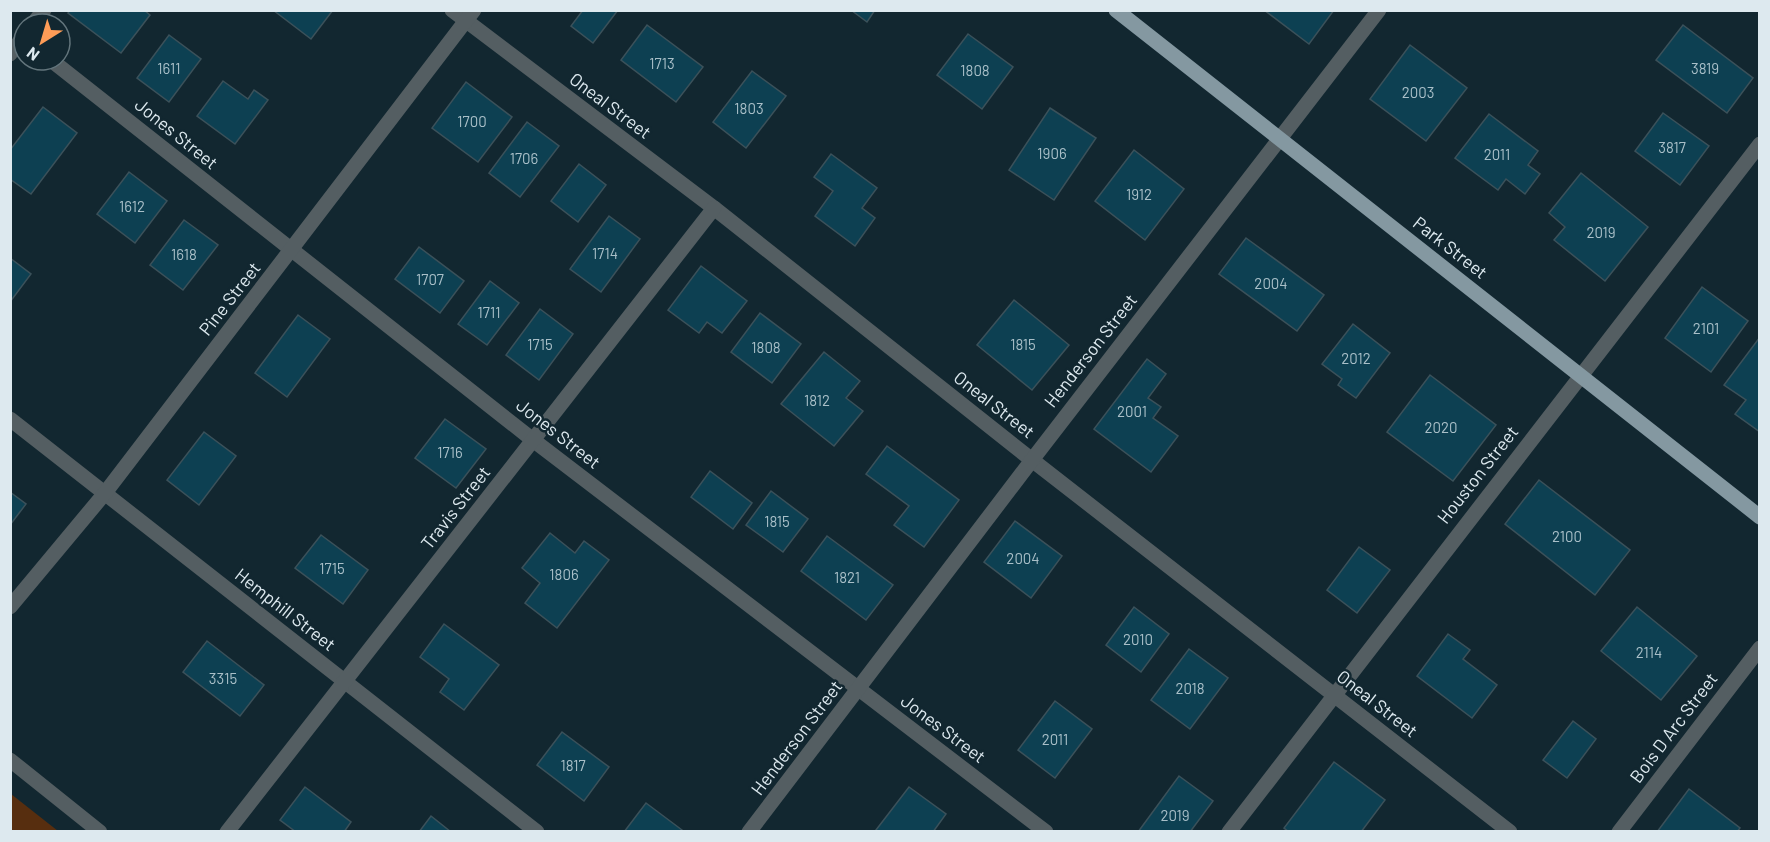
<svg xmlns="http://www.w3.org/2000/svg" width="1770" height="842" font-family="Barlow,sans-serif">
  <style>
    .green { fill: #572e0f }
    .building { fill: #0d4052; stroke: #3b515a; stroke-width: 1.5 }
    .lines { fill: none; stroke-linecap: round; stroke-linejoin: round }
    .minor { stroke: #545e62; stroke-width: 15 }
    .major { stroke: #8498a1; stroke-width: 15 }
    .labels { text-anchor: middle; stroke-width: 5; stroke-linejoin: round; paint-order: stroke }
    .number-label { font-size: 15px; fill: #a9bfc8 }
    .street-label { font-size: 18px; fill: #dde9ef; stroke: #122730 }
  </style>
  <rect width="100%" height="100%" fill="#122730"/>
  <polygon class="green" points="10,794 11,794 58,831 11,831"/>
  <g class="building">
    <polygon points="70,10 144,10 150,15 121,53 68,13"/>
    <polygon points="273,10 333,10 311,39"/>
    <polygon points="583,10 618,10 593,43 571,26"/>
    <polygon points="851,10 875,10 867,22"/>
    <polygon points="1264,10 1334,10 1309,44"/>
    <polygon points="647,25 703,67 676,102 621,60"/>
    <polygon points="1683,25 1753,78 1727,113 1656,60"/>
    <polygon points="968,34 1013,67 982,109 937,75"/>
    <polygon points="169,35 201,59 169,102 137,78"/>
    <polygon points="1410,45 1467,88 1426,141 1370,99"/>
    <polygon points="752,71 786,96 746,148 713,122"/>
    <polygon points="223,81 248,99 254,90 268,100 235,144 197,116"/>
    <polygon points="466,82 512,117 478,162 432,128"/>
    <polygon points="43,107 77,133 31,194 10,179 10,150"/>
    <polygon points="1050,108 1096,138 1054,200 1009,170"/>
    <polygon points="1663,113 1709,146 1680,185 1635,151"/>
    <polygon points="1489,114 1538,151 1528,165 1540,174 1525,194 1506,179 1498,190 1455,158"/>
    <polygon points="527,122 559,146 520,197 489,173"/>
    <polygon points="1134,150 1184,189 1145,240 1095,201"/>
    <polygon points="831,154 877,188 862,208 875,218 855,246 815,216 833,191 814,177"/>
    <polygon points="579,164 606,185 578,222 551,201"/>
    <polygon points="129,172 167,201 135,243 97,214"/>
    <polygon points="1581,173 1648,227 1605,281 1554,240 1565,227 1549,213"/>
    <polygon points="609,216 640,239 601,292 570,269"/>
    <polygon points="184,220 218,245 183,290 150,265"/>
    <polygon points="1246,238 1324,295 1297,331 1219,274"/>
    <polygon points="419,247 464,281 440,313 395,279"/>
    <polygon points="10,258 31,274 10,302"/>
    <polygon points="701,266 747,301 722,333 707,322 699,333 668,310"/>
    <polygon points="490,281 519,303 487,345 458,324"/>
    <polygon points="1702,287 1748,321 1711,372 1665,338"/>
    <polygon points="1014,300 1069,345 1032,390 977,345"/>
    <polygon points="540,309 573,334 539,380 506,355"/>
    <polygon points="760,313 801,344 772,383 731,352"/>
    <polygon points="298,315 330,339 287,397 255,373"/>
    <polygon points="1353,324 1390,353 1356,398 1338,385 1342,379 1322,364"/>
    <polygon points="1760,337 1760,432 1735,414 1746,400 1724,385"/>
    <polygon points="824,352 860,381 846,398 863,411 834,446 781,404"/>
    <polygon points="1147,359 1166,374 1148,398 1161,407 1153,418 1178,436 1151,472 1094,429"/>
    <polygon points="1430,375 1496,425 1453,481 1387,432"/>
    <polygon points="445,419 486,449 456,488 415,458"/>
    <polygon points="204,432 236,456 199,505 167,480"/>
    <polygon points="887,446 959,500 924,547 894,525 909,506 866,474"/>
    <polygon points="710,471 752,503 733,529 691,497"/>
    <polygon points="1539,480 1630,550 1595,595 1505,524"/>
    <polygon points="771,491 808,519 783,552 746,525"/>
    <polygon points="10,492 26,504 10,525"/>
    <polygon points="1015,521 1062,556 1031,598 984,562"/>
    <polygon points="550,533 575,553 584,541 609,560 557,628 525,603 540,583 522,568"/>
    <polygon points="321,535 368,570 343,604 295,568"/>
    <polygon points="827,536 893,585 866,620 801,571"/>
    <polygon points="1359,547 1390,570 1357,613 1327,590"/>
    <polygon points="1134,607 1169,634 1141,672 1106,645"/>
    <polygon points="1637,607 1697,656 1661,700 1601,651"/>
    <polygon points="444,624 499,665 464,710 440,692 449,679 420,657"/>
    <polygon points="1448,634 1470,650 1463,659 1497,685 1472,718 1417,676"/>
    <polygon points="207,641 264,685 240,716 183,672"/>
    <polygon points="1189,649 1228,678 1190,729 1151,700"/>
    <polygon points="1055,701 1092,729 1055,778 1018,750"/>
    <polygon points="1573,721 1596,739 1567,778 1543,760"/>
    <polygon points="562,732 609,767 584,801 537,765"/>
    <polygon points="1334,762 1385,800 1361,832 1289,832 1284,828"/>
    <polygon points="1179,776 1213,801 1190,832 1138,832"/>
    <polygon points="305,787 351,822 344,832 296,832 280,820"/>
    <polygon points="909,787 946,814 933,832 878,832 876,830"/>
    <polygon points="1689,789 1740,828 1737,832 1657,832"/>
    <polygon points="646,803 682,830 680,832 624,832"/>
    <polygon points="431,816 451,832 419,832"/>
  </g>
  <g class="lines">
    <g class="minor">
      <polyline points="452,10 714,208 1032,460 1510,832"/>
      <polyline points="33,24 44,10"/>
      <polyline points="10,54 24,36"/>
      <polyline points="51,60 533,440 1046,832"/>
      <polyline points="10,419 537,832"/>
      <polyline points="10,607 105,493 474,10"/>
      <polyline points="10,760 100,832"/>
      <polyline points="227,832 714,208"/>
      <polyline points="749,832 1032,460 1379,10"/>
      <polyline points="1229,832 1760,144"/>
      <polyline points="1619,832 1760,648"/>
    </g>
    <polyline class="major" points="1116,10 1760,517"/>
  </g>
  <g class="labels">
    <g class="number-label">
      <text x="662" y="69">1713</text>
      <text x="169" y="74">1611</text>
      <text x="1705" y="74">3819</text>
      <text x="975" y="76">1808</text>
      <text x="1418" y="98">2003</text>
      <text x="749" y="114">1803</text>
      <text x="472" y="127">1700</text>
      <text x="1672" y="153">3817</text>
      <text x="1052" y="159">1906</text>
      <text x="1497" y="160">2011</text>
      <text x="524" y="164">1706</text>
      <text x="1139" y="200">1912</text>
      <text x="132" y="212">1612</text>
      <text x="1601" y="238">2019</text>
      <text x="605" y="259">1714</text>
      <text x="184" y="260">1618</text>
      <text x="430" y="285">1707</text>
      <text x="1271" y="289">2004</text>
      <text x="489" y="318">1711</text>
      <text x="1706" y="334">2101</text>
      <text x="540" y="350">1715</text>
      <text x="1023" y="350">1815</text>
      <text x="766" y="353">1808</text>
      <text x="1356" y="364">2012</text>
      <text x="817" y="406">1812</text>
      <text x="1132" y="417">2001</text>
      <text x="1441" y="433">2020</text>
      <text x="450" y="458">1716</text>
      <text x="777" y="527">1815</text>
      <text x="1567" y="542">2100</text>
      <text x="1023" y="564">2004</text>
      <text x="332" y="574">1715</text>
      <text x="564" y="580">1806</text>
      <text x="847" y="583">1821</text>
      <text x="1138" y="645">2010</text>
      <text x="1649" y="658">2114</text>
      <text x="223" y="684">3315</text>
      <text x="1190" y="694">2018</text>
      <text x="1055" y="745">2011</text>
      <text x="573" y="771">1817</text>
      <text x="1175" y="821">2019</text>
    </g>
    <g class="street-label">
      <text transform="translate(610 106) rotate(37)" y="6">Oneal Street</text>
      <text transform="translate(176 134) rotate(39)" y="6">Jones Street</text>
      <text transform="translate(1450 248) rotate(38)" y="6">Park Street</text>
      <text transform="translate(230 299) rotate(-52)" y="6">Pine Street</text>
      <text transform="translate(1091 351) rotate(-52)" y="6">Henderson Street</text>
      <text transform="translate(994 405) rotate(38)" y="6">Oneal Street</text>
      <text transform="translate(558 434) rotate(38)" y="6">Jones Street</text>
      <text transform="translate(1478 475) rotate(-52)" y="6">Houston Street</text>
      <text transform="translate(456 508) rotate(-52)" y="6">Travis Street</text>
      <text transform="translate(285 610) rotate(38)" y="6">Hemphill Street</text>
      <text transform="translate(1377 704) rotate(38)" y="6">Oneal Street</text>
      <text transform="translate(1674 728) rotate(-53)" y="6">Bois D Arc Street</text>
      <text transform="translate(943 729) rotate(37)" y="6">Jones Street</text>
      <text transform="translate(797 738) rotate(-53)" y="6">Henderson Street</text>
    </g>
  </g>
  <rect width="1770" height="842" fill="none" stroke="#dde9ef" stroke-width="24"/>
  <g transform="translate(42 42) rotate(217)"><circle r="28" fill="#122730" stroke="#63757c" stroke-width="1.5"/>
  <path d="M0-4.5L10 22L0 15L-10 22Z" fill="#fe9c57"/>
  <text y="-9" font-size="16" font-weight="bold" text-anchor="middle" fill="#dde9ef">N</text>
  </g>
</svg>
